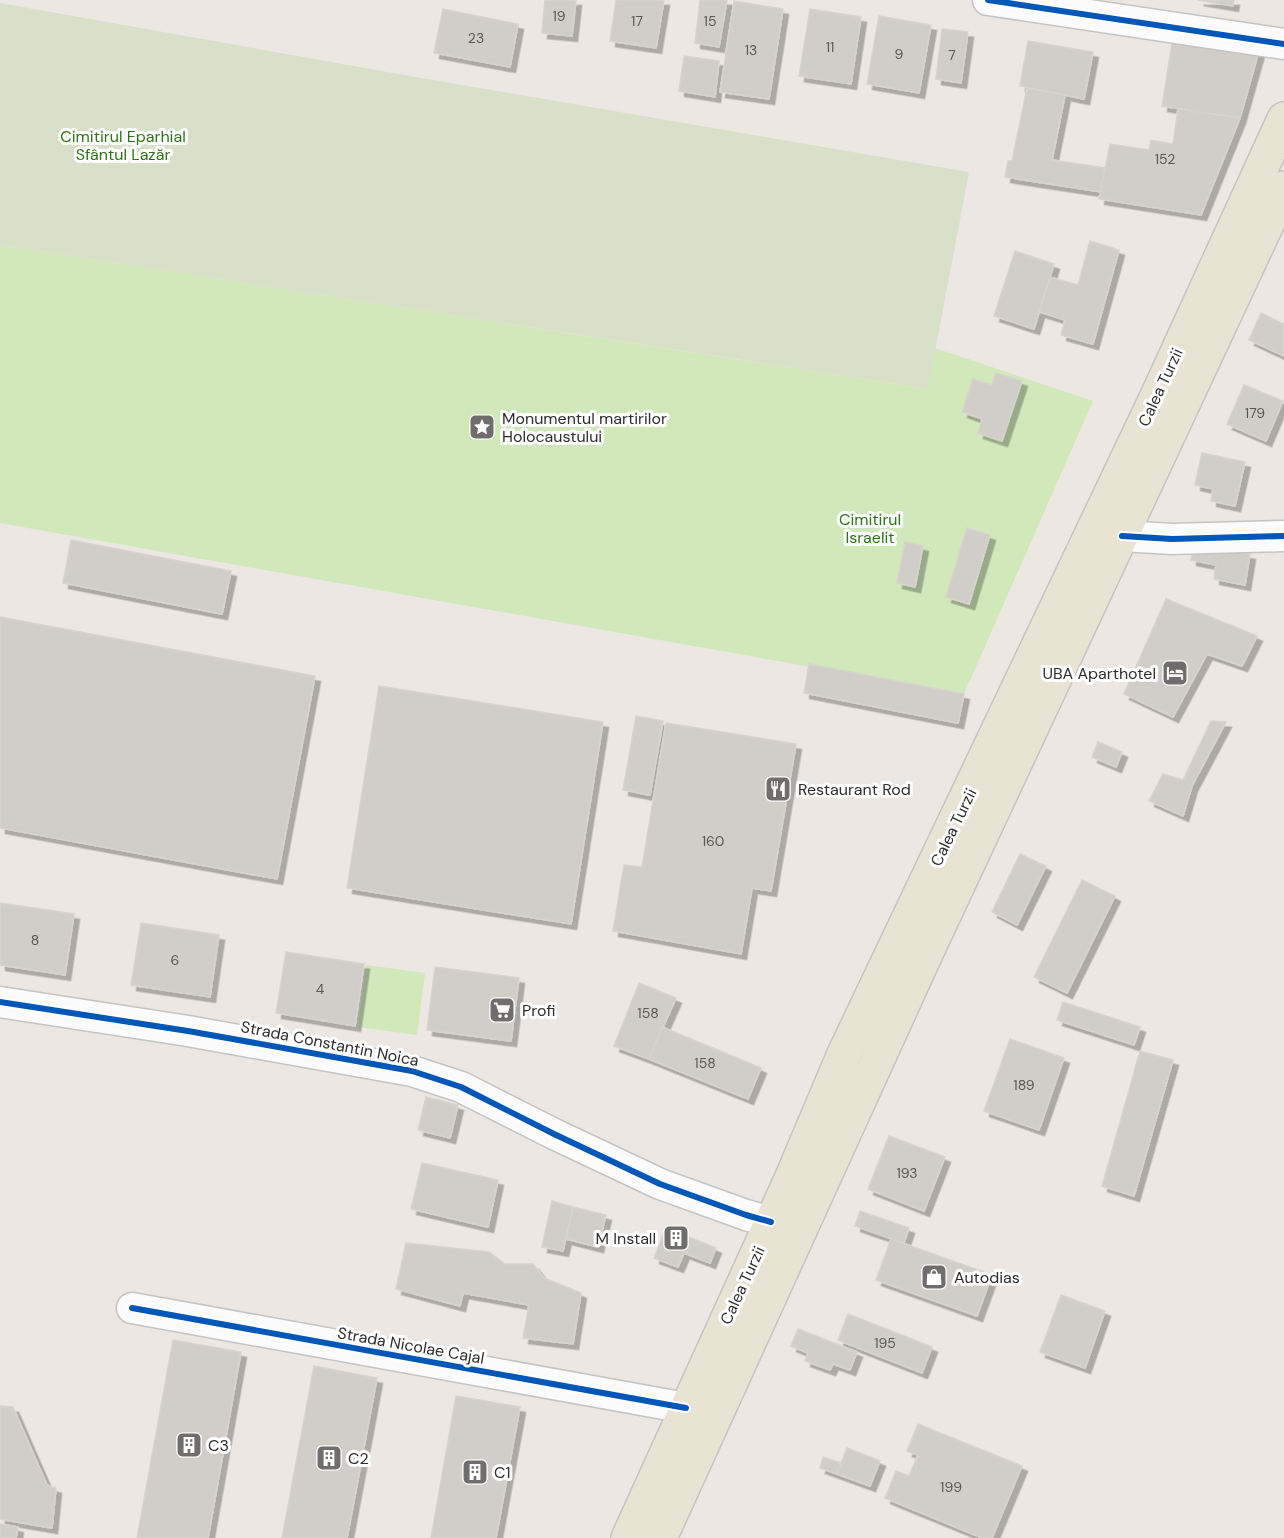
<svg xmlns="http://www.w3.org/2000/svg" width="1284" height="1538" font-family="'DM Sans',sans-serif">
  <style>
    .green { fill: #d0e8ba }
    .cemetery { fill: #d9e0c9 }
    .building { fill: #d1cdc9; stroke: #d7d3ce; stroke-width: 1.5; filter: url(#shadow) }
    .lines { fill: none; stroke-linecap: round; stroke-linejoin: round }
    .street-casing { stroke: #c5c4c3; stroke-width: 33 }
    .primary-casing { stroke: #c6c4c3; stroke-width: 36 }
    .street { stroke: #fcfbfb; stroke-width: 30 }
    .primary { stroke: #e9e3d4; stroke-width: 33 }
    .cycleway-casing { stroke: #fff; stroke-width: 10 }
    .cycleway { stroke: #0057b8; stroke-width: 6 }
    .labels { text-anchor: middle; stroke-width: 6; stroke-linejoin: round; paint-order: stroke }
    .number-label { font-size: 14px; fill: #585756 }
    .park-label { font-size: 16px; fill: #2f7216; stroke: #fff }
    .street-label { font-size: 16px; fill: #2d2d2d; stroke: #fff }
    .poi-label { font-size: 16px; fill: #2d2d2d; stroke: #fff; text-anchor: start }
  </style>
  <defs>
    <filter id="shadow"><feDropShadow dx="5.5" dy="5.5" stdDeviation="0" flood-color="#0004"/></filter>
  </defs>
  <rect width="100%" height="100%" fill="#ece7e2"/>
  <g class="green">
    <polygon points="0,245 927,389 935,348 1093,401 964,694 0,523"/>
    <polygon points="366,965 425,973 417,1035 358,1027"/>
  </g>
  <polygon class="cemetery" points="0,3 410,76 969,172 928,389 0,245"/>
  <g class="building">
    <polygon points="545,0 576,0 572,36 542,33"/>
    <polygon points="616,0 664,0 656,48 610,41"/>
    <polygon points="700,0 727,0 719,47 695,43"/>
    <polygon points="1198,0 1234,0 1233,6"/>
    <polygon points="734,1 783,9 769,99 720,92"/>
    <polygon points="443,9 518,24 510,67 434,53"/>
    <polygon points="810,9 861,17 851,84 799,76"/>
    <polygon points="879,16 931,25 919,93 867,84"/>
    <polygon points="942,29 968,32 961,83 936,79"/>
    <polygon points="1173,37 1259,51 1240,118 1162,106"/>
    <polygon points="1028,41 1093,52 1084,99 1020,86"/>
    <polygon points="684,56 719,61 715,97 679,91"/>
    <polygon points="1027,88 1065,95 1052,160 1105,168 1101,192 1005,177 1008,161 1012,161"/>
    <polygon points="1178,109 1240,118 1201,215 1099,199 1110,144 1149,150 1151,140 1173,144"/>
    <polygon points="1090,241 1119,250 1093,344 1061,335 1065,320 1040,312 1049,277 1078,285"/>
    <polygon points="1015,251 1054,264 1034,329 994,316"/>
    <polygon points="1261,313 1284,324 1284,356 1249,340"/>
    <polygon points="996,373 1022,381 1002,441 978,433 982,419 962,412 973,379 992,385"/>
    <polygon points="1244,385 1283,401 1266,441 1227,424"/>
    <polygon points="1202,453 1245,462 1235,506 1211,501 1213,489 1195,485"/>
    <polygon points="967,528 990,535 969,604 946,597"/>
    <polygon points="71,540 231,571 222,614 63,583"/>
    <polygon points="905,542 923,546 915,587 897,583"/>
    <polygon points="1194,543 1250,554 1245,585 1214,579 1216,565 1191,560"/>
    <polygon points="1166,599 1257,636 1242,666 1207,654 1173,717 1124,694"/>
    <polygon points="0,617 315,676 277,879 0,828"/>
    <polygon points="809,664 964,694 958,723 804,693"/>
    <polygon points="379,686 603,722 571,924 347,888"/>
    <polygon points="636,716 663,721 650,795 623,790"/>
    <polygon points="1211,721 1226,722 1192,786 1183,816 1149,801 1163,774 1183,780"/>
    <polygon points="666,723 796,744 771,891 752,888 741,954 613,931 624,865 642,867"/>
    <polygon points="1098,742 1122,752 1116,767 1092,757"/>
    <polygon points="1020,854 1046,866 1017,925 992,912"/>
    <polygon points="1082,880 1115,896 1067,993 1034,977"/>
    <polygon points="0,903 74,914 65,975 0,965"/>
    <polygon points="141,923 219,935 210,997 131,985"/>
    <polygon points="286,952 364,964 355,1026 276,1013"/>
    <polygon points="435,967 519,978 511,1041 427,1030"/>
    <polygon points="639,983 676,998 649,1059 614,1046"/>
    <polygon points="1063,1002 1140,1027 1134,1045 1057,1020"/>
    <polygon points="662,1027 761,1068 748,1099 649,1059"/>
    <polygon points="1010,1039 1064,1058 1039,1130 984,1111"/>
    <polygon points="1140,1051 1173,1060 1134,1196 1102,1186"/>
    <polygon points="426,1097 458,1105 450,1138 418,1130"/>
    <polygon points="889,1136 945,1157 924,1211 868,1189"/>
    <polygon points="422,1163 498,1180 488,1227 411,1209"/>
    <polygon points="552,1201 573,1207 563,1251 542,1247"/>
    <polygon points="573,1207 606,1215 598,1247 566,1239"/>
    <polygon points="860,1211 909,1228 904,1243 855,1226"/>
    <polygon points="666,1228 716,1248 710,1263 684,1253 678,1267 654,1258"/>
    <polygon points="891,1239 992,1275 977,1316 876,1280"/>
    <polygon points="406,1243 489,1252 505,1264 533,1264 544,1278 581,1293 573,1344 523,1338 529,1305 463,1293 460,1306 396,1289"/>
    <polygon points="1061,1295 1105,1311 1085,1368 1040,1352"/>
    <polygon points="848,1314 932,1347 922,1373 838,1340"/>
    <polygon points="798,1329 857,1352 850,1370 833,1364 830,1370 805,1361 808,1353 791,1346"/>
    <polygon points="173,1340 241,1352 208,1538 137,1538"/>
    <polygon points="314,1366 377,1378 347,1538 282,1538"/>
    <polygon points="456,1396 520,1407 496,1538 431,1538"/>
    <polygon points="0,1406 13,1407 47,1485 56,1488 52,1528 0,1519"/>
    <polygon points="918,1424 1022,1466 992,1538 982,1538 885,1498 896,1471 909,1476 918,1455 907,1451"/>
    <polygon points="847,1448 880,1461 870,1486 837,1474"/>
    <polygon points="823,1457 841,1463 837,1474 820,1468"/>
    <polygon points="0,1524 18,1527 16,1538 0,1538"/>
  </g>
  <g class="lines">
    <g class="street-casing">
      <g id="street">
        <polyline points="988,0 1284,44"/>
        <polyline points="1122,536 1172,539 1284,536"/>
        <polyline points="0,1002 188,1031 412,1071 461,1087 554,1134 660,1184 746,1215 771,1222"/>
        <polyline points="132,1308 686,1408"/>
      </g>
    </g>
    <g class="primary-casing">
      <g id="primary">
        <polyline points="628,1538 792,1177 844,1054 1158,394 1284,119"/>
        <polyline points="660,1538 924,958 1284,188"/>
      </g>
    </g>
    <use href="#street" class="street"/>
    <use href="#primary" class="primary"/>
    <g class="cycleway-casing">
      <g id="cycleway">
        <polyline points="988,0 1284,44"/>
        <polyline points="1122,536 1172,539 1284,536"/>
        <polyline points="0,1002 188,1031 412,1071 461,1087 554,1134 660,1184 746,1215 771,1222"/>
        <polyline points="132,1308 686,1408"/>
      </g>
    </g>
    <use href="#cycleway" class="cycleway"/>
  </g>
  <defs>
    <g id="sight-square" transform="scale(1.35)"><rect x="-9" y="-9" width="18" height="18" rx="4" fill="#706e6c" stroke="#fff"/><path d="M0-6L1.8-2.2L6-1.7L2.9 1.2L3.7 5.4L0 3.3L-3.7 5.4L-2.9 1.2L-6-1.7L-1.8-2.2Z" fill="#fff"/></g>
    <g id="hotel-square" transform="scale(1.35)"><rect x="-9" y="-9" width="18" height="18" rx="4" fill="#706e6c" stroke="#fff"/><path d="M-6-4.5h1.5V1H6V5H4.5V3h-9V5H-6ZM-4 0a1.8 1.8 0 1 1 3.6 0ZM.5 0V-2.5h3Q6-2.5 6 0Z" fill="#fff"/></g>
    <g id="restaurant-square" transform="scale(1.35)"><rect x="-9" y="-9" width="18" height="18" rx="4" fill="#706e6c" stroke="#fff"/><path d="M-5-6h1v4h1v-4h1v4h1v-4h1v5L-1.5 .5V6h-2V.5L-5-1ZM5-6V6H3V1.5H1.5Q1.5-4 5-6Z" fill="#fff"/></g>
    <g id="supermarket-square" transform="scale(1.35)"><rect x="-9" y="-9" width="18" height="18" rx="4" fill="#706e6c" stroke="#fff"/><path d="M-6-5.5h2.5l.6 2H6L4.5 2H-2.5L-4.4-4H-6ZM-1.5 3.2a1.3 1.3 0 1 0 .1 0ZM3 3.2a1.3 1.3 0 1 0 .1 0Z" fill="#fff"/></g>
    <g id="building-square" transform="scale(1.35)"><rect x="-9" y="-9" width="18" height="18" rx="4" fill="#706e6c" stroke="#fff"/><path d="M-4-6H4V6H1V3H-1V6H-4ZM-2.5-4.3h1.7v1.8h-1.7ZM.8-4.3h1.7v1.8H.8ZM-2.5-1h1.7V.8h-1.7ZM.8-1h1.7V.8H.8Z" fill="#fff"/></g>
    <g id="shop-square" transform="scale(1.35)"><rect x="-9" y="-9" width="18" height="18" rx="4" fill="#706e6c" stroke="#fff"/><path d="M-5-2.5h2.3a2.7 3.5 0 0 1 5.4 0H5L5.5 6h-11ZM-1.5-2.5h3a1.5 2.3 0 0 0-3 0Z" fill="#fff"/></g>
  </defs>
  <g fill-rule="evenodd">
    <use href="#sight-square" x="482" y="427"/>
    <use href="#hotel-square" x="1175" y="673"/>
    <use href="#restaurant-square" x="778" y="789"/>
    <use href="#supermarket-square" x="502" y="1010"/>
    <use href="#building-square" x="676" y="1238"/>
    <use href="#shop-square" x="934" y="1277"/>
    <use href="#building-square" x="189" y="1445"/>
    <use href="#building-square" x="329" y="1458"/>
    <use href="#building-square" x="475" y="1472"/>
  </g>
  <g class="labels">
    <g class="number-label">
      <text x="559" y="21">19</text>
      <text x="637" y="26">17</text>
      <text x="710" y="26">15</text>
      <text x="476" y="43">23</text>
      <text x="830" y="52">11</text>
      <text x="751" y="55">13</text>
      <text x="899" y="59">9</text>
      <text x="952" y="60">7</text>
      <text x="1165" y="164">152</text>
      <text x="1255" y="418">179</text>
      <text x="713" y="846">160</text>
      <text x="35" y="945">8</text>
      <text x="175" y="965">6</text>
      <text x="320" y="994">4</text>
      <text x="648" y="1018">158</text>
      <text x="705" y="1068">158</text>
      <text x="1024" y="1090">189</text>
      <text x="907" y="1178">193</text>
      <text x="885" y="1348">195</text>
      <text x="951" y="1492">199</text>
    </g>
    <g class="park-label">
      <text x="123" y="142">Cimitirul Eparhial<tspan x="123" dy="18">Sfântul Lazăr</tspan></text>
      <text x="870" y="525">Cimitirul<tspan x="870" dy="18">Israelit</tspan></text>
    </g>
    <g class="street-label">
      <text transform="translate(1160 387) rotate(-65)" y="6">Calea Turzii</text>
      <text transform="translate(953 827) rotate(-64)" y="6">Calea Turzii</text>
      <text transform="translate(330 1043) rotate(11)" y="6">Strada Constantin Noica</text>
      <text transform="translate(742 1285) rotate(-65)" y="6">Calea Turzii</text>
      <text transform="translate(411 1345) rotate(10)" y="6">Strada Nicolae Cajal</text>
    </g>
    <g class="poi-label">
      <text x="502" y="424">Monumentul martirilor<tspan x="502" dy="18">Holocaustului</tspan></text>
      <text x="1156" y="679" text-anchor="end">UBA Aparthotel</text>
      <text x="798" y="795">Restaurant Rod</text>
      <text x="522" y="1016">Profi</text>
      <text x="656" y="1244" text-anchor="end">M Install</text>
      <text x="954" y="1283">Autodias</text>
      <text x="208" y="1451">C3</text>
      <text x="348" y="1464">C2</text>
      <text x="494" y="1478">C1</text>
    </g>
  </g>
</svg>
